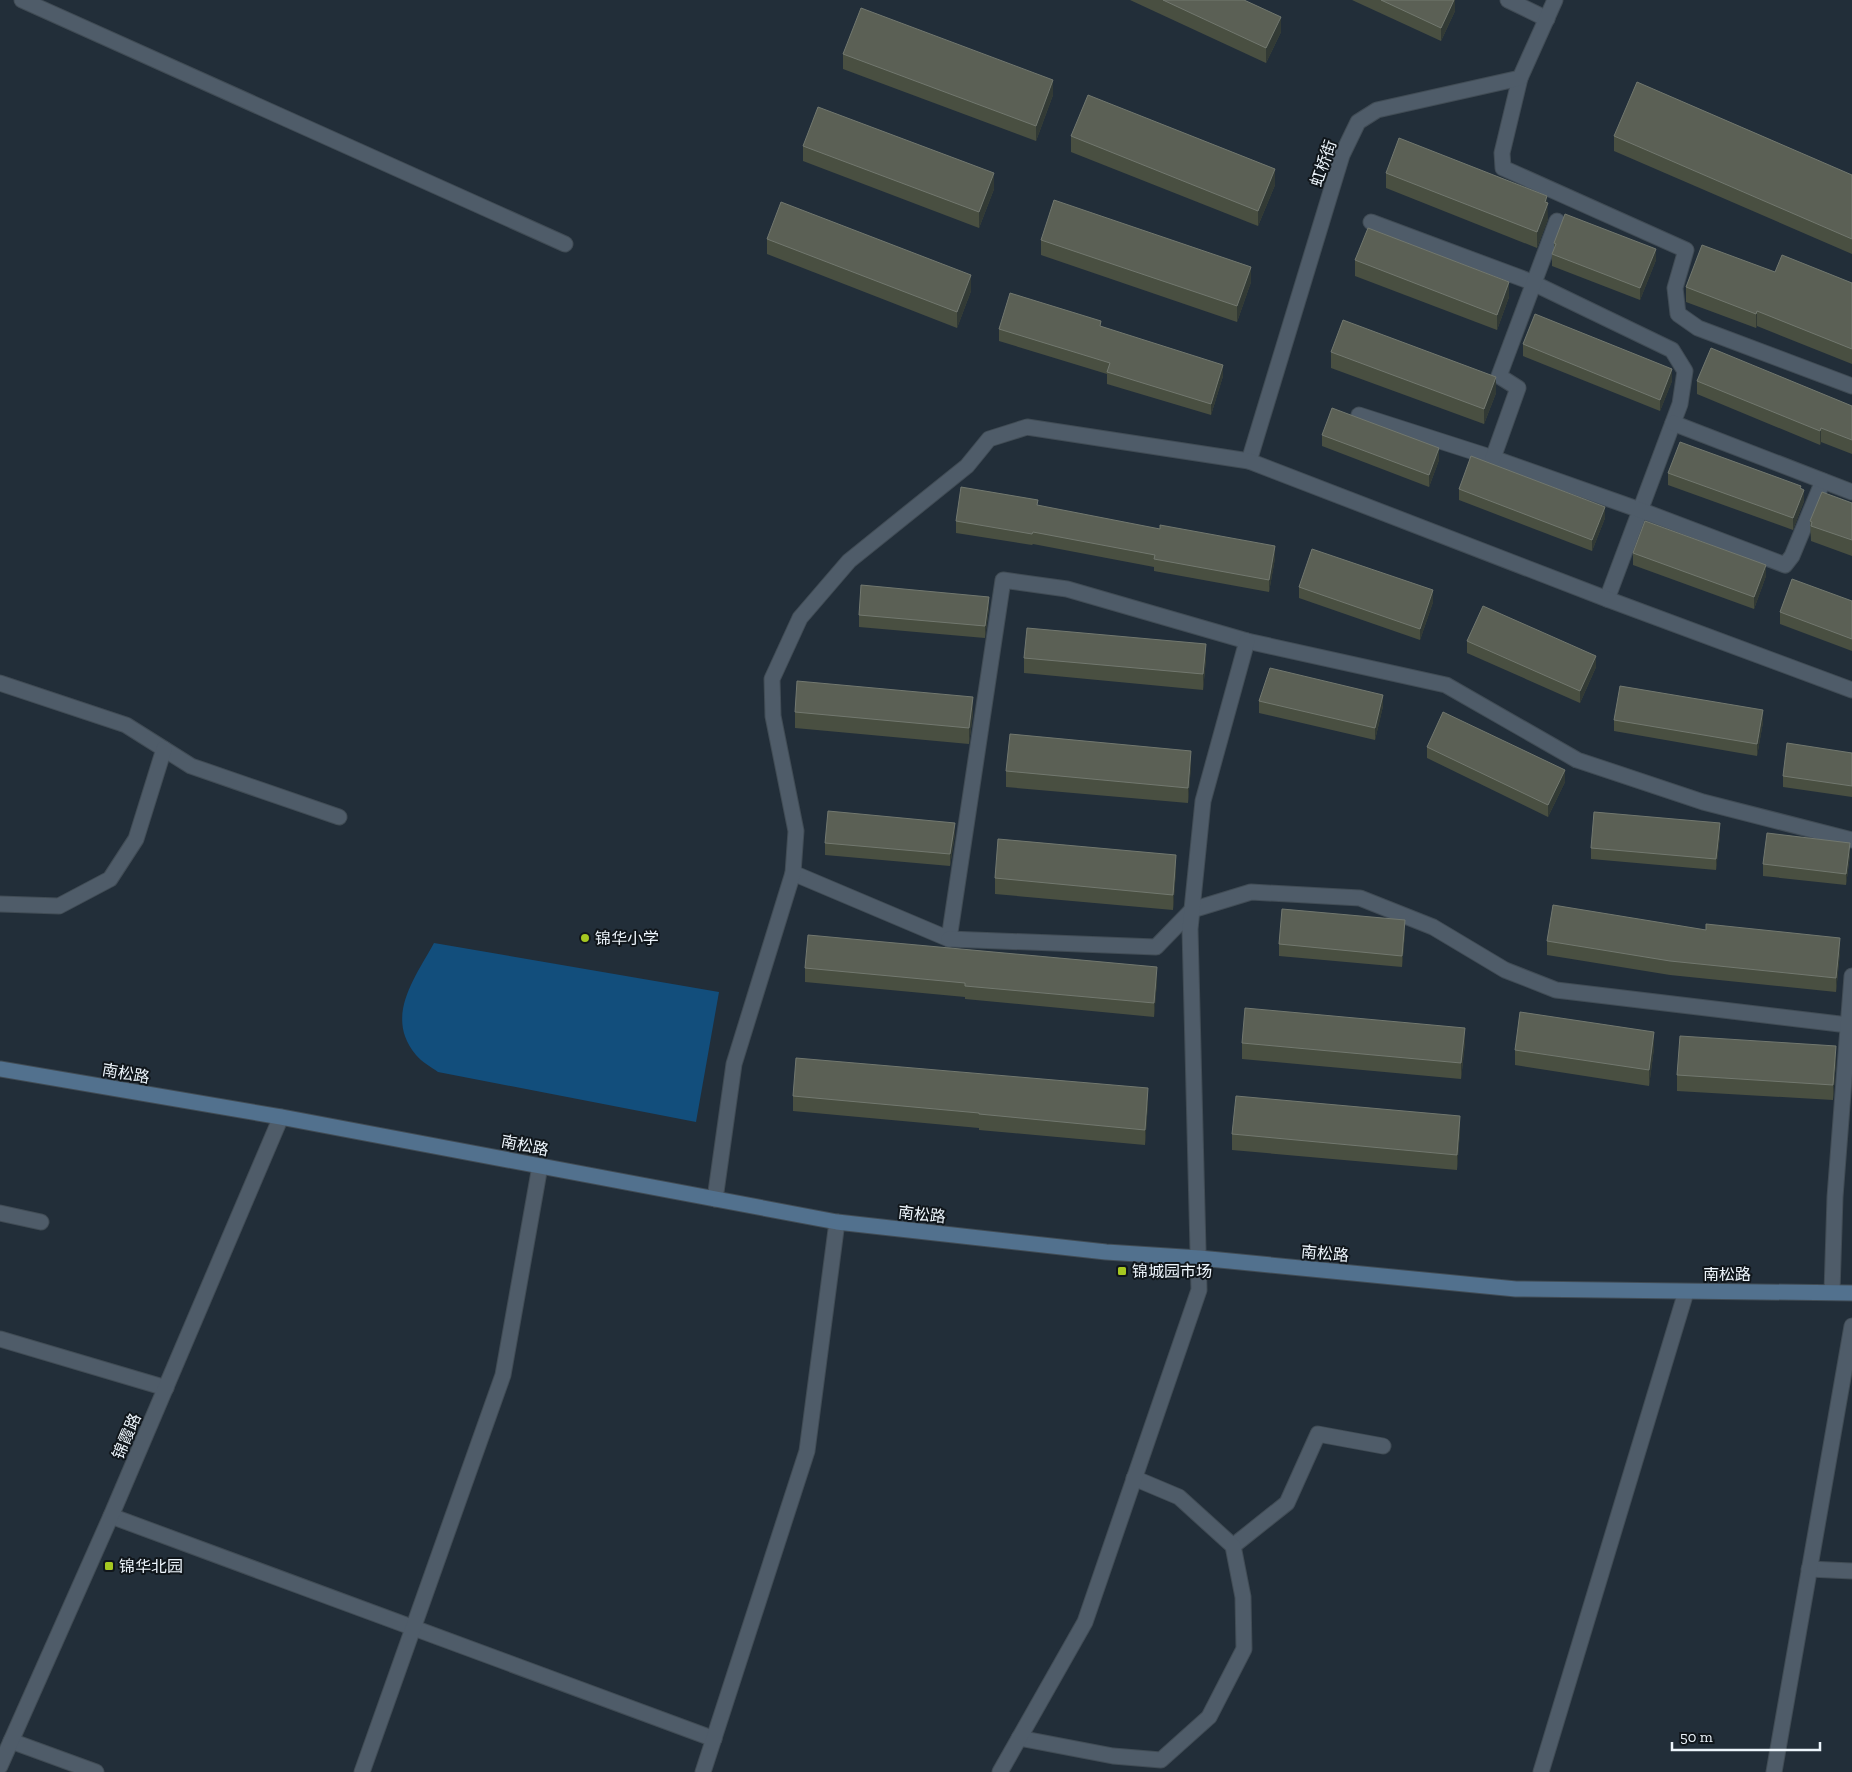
<svg xmlns="http://www.w3.org/2000/svg" width="1852" height="1772" font-family="'Zilla Slab','Noto Sans SC',serif">
  <style>
    .grass { fill: #124e7c }
    .lines { fill: none; stroke-linecap: round; stroke-linejoin: round }
    .street-casing { stroke: #414c55; stroke-width: 17 }
    .secondary-casing { stroke: #414c55; stroke-width: 17 }
    .street { stroke: #4f5c69; stroke-width: 15 }
    .secondary { stroke: #52718e; stroke-width: 15 }
    .wall { fill: #494f41 }
    .shaded-wall { fill: #323a35 }
    .building { fill: #5b6055; stroke: #72786f }
    .poi-dot { fill: #a6c821; stroke: #10161b; stroke-width: 2 }
    .labels { text-anchor: middle; stroke-width: 4; stroke-linejoin: round; paint-order: stroke }
    .street-label { font-size: 16px; fill: #edf5fc; stroke: #10161b }
    .poi-label { font-size: 16px; fill: #edf5fc; stroke: #10161b; text-anchor: start }
  </style>
  <rect width="100%" height="100%" fill="#222e39"/>
  <path class="grass" d="M434,943l285,49 -23,130 -258,-50c-7,-5 -16,-10 -22,-17 -32,-38 -1,-77 18,-112z"/>
  <g class="lines">
    <g class="street-casing">
      <g id="street">
        <polyline points="22,0 565,244"/>
        <polyline points="1508,0 1547,19"/>
        <polyline points="1520,78 1502,153 1503,168 1686,250 1675,288 1678,314 1698,328 1852,386"/>
        <polyline points="1371,222 1529,281 1672,350 1685,371 1680,404 1607,599"/>
        <polyline points="1359,415 1493,458 1640,510 1785,565 1792,556 1823,481"/>
        <polyline points="1673,423 1852,492"/>
        <polyline points="1493,458 1518,388 1499,376 1557,221"/>
        <polyline points="1249,461 1342,155 1358,122 1377,110 1520,78 1555,0"/>
        <polyline points="0,683 126,725 191,766 339,817"/>
        <polyline points="793,873 949,939 1003,580 1067,589 1247,641 1446,685 1577,760 1703,802 1852,840"/>
        <polyline points="0,904 59,906 110,879 136,839 164,749"/>
        <polyline points="949,939 1156,947 1192,910 1251,892 1360,898 1433,927 1505,970 1556,990 1848,1025"/>
        <polyline points="715,1199 734,1064 793,873 796,831 773,716 772,679 800,618 849,561 967,466 989,439 1027,427 1249,461 1607,599 1852,690"/>
        <polyline points="0,1213 41,1222"/>
        <polyline points="1832,1292 1835,1197 1852,976"/>
        <polyline points="0,1339 166,1388"/>
        <polyline points="111,1516 714,1739"/>
        <polyline points="1233,1546 1287,1503 1318,1434 1383,1446"/>
        <polyline points="1809,1569 1852,1571"/>
        <polyline points="1019,1738 1113,1756 1161,1760 1209,1717 1244,1649 1243,1597 1233,1546 1179,1497 1134,1478"/>
        <polyline points="11,1741 96,1772"/>
        <polyline points="0,1766 111,1516 281,1117"/>
        <polyline points="362,1772 503,1375 540,1166"/>
        <polyline points="703,1772 807,1451 837,1222"/>
        <polyline points="1000,1772 1085,1622 1199,1290 1190,929 1203,801 1247,641"/>
        <polyline points="1541,1772 1686,1292"/>
        <polyline points="1774,1772 1852,1326"/>
      </g>
    </g>
    <g class="secondary-casing">
      <polyline id="secondary" points="0,1069 281,1117 837,1222 1106,1252 1199,1258 1516,1289 1852,1293"/>
    </g>
    <use href="#street" class="street"/>
    <use href="#secondary" class="secondary"/>
  </g>
  <g class="wall">
    <polygon points="1130,0 1244,0 1281,32 1266,63"/>
    <polygon points="1352,0 1455,0 1455,11 1441,41"/>
    <polygon points="843,54 1053,95 1036,141 843,69"/>
    <polygon points="1071,136 1275,185 1258,226 1071,152"/>
    <polygon points="1614,136 1852,175 1852,254 1614,151"/>
    <polygon points="803,146 994,189 979,228 803,161"/>
    <polygon points="1386,173 1548,219 1537,248 1386,188"/>
    <polygon points="767,239 971,291 957,328 767,254"/>
    <polygon points="1041,240 1251,282 1237,322 1041,255"/>
    <polygon points="1554,243 1656,260 1640,300 1552,266 1552,254 1554,249"/>
    <polygon points="1355,260 1509,297 1497,330 1355,276"/>
    <polygon points="1775,272 1852,283 1852,364 1757,326 1756,328 1686,302 1686,287"/>
    <polygon points="1101,327 1223,376 1211,415 1107,384 1107,374 999,341 999,329"/>
    <polygon points="1523,344 1672,381 1660,411 1523,356"/>
    <polygon points="1331,352 1496,393 1484,424 1331,368"/>
    <polygon points="1697,381 1852,406 1852,454 1821,442 1820,445 1697,394"/>
    <polygon points="1322,435 1439,460 1429,487 1322,446"/>
    <polygon points="1668,473 1804,501 1793,530 1668,485"/>
    <polygon points="1459,489 1605,518 1592,551 1459,500"/>
    <polygon points="1852,503 1852,556 1811,541 1810,521"/>
    <polygon points="1038,506 1275,558 1269,592 1154,571 1154,567 1033,544 1032,545 956,533 956,521"/>
    <polygon points="1633,553 1766,576 1754,609 1633,565"/>
    <polygon points="1299,587 1433,602 1420,640 1299,598"/>
    <polygon points="1852,601 1852,651 1780,624 1780,612"/>
    <polygon points="989,608 985,638 859,627 859,615"/>
    <polygon points="1467,641 1596,667 1580,703 1467,653"/>
    <polygon points="1024,658 1206,659 1203,690 1024,673"/>
    <polygon points="1259,701 1383,706 1375,740 1259,713"/>
    <polygon points="795,712 973,713 969,744 795,728"/>
    <polygon points="1614,720 1763,722 1757,756 1614,731"/>
    <polygon points="1427,747 1565,782 1548,817 1427,758"/>
    <polygon points="1852,753 1852,797 1783,787 1783,776"/>
    <polygon points="1191,766 1188,803 1006,787 1006,771"/>
    <polygon points="955,834 950,866 825,855 825,843"/>
    <polygon points="1720,835 1716,870 1591,859 1591,848"/>
    <polygon points="1850,855 1846,885 1763,876 1763,864"/>
    <polygon points="1176,870 1173,910 995,894 995,878"/>
    <polygon points="1405,932 1402,967 1279,956 1279,944"/>
    <polygon points="1547,941 1840,952 1836,992 1670,975 1547,955"/>
    <polygon points="805,968 1157,981 1154,1017 965,999 965,997 805,982"/>
    <polygon points="1242,1043 1465,1043 1461,1079 1242,1059"/>
    <polygon points="1654,1048 1649,1086 1515,1065 1515,1050"/>
    <polygon points="1836,1061 1833,1100 1677,1091 1677,1075"/>
    <polygon points="793,1096 1148,1103 1145,1145 979,1130 979,1128 793,1111"/>
    <polygon points="1460,1131 1457,1170 1232,1150 1232,1134"/>
  </g>
  <g class="shaded-wall">
    <polygon points="1454,0 1455,0 1455,11 1441,41 1441,28"/>
    <polygon points="1281,17 1281,32 1266,63 1266,48"/>
    <polygon points="1053,80 1053,95 1036,141 1036,126"/>
    <polygon points="1275,169 1275,185 1258,226 1258,211"/>
    <polygon points="994,173 994,189 979,228 979,212"/>
    <polygon points="1547,196 1548,219 1537,248 1537,232"/>
    <polygon points="1656,249 1656,260 1640,300 1640,288"/>
    <polygon points="1251,267 1251,282 1237,322 1237,306"/>
    <polygon points="971,275 971,291 957,328 957,312"/>
    <polygon points="1509,282 1509,297 1497,330 1497,315"/>
    <polygon points="1757,311 1757,326 1756,328 1756,314"/>
    <polygon points="1223,365 1223,376 1211,415 1211,404"/>
    <polygon points="1672,369 1672,381 1660,411 1660,400"/>
    <polygon points="1496,377 1496,393 1484,424 1484,409"/>
    <polygon points="1821,428 1821,442 1820,445 1820,431"/>
    <polygon points="1439,448 1439,460 1429,487 1429,475"/>
    <polygon points="1804,490 1804,501 1793,530 1793,518"/>
    <polygon points="1605,507 1605,518 1592,551 1592,540"/>
    <polygon points="1275,546 1275,558 1269,592 1269,580"/>
    <polygon points="1766,565 1766,576 1754,609 1754,597"/>
    <polygon points="1433,590 1433,602 1420,640 1420,629"/>
    <polygon points="989,597 989,608 985,638 985,626"/>
    <polygon points="1206,644 1206,659 1203,690 1203,674"/>
    <polygon points="1596,656 1596,667 1580,703 1580,691"/>
    <polygon points="1383,695 1383,706 1375,740 1375,728"/>
    <polygon points="973,697 973,713 969,744 969,728"/>
    <polygon points="1763,710 1763,722 1757,756 1757,744"/>
    <polygon points="1191,751 1191,766 1188,803 1188,788"/>
    <polygon points="1565,770 1565,782 1548,817 1548,805"/>
    <polygon points="955,823 955,834 950,866 950,854"/>
    <polygon points="1720,823 1720,835 1716,870 1716,859"/>
    <polygon points="1850,843 1850,855 1846,885 1846,874"/>
    <polygon points="1176,855 1176,870 1173,910 1173,895"/>
    <polygon points="1405,920 1405,932 1402,967 1402,956"/>
    <polygon points="1840,938 1840,952 1836,992 1836,978"/>
    <polygon points="1157,967 1157,981 1154,1017 1154,1003"/>
    <polygon points="1465,1028 1465,1043 1461,1079 1461,1063"/>
    <polygon points="1654,1032 1654,1048 1649,1086 1649,1070"/>
    <polygon points="1836,1046 1836,1061 1833,1100 1833,1085"/>
    <polygon points="1148,1088 1148,1103 1145,1145 1145,1130"/>
    <polygon points="1460,1116 1460,1131 1457,1170 1457,1155"/>
  </g>
  <g class="building">
    <polygon points="1163,0 1244,0 1281,17 1266,48"/>
    <polygon points="1381,0 1454,0 1441,28"/>
    <polygon points="861,8 1053,80 1036,126 843,54"/>
    <polygon points="1637,82 1852,175 1852,239 1614,136"/>
    <polygon points="1088,95 1275,169 1258,211 1071,136"/>
    <polygon points="818,107 994,173 979,212 803,146"/>
    <polygon points="1399,138 1547,196 1545,202 1548,203 1537,232 1386,173"/>
    <polygon points="1054,200 1251,267 1237,306 1041,240"/>
    <polygon points="781,202 971,275 957,312 767,239"/>
    <polygon points="1565,214 1656,249 1640,288 1552,254 1556,244 1554,243"/>
    <polygon points="1368,228 1509,282 1497,315 1355,260"/>
    <polygon points="1702,245 1775,272 1782,255 1852,283 1852,349 1757,311 1756,314 1686,287"/>
    <polygon points="1010,293 1101,321 1100,326 1223,365 1211,404 1107,372 1110,363 999,329"/>
    <polygon points="1535,314 1672,369 1660,400 1523,344"/>
    <polygon points="1343,320 1496,377 1484,409 1331,352"/>
    <polygon points="1711,348 1852,406 1852,440 1821,428 1820,431 1697,381"/>
    <polygon points="1332,408 1439,448 1429,475 1322,435"/>
    <polygon points="1680,442 1801,486 1800,488 1804,490 1793,518 1668,473"/>
    <polygon points="1471,456 1605,507 1592,540 1459,489"/>
    <polygon points="961,487 1038,500 1037,505 1160,529 1160,525 1275,546 1269,580 1154,559 1155,555 1033,532 1032,534 956,521"/>
    <polygon points="1822,492 1852,503 1852,540 1811,526 1812,522 1810,521"/>
    <polygon points="1645,521 1766,565 1754,597 1633,553"/>
    <polygon points="1312,549 1433,590 1420,629 1299,587"/>
    <polygon points="1792,579 1852,601 1852,639 1780,612"/>
    <polygon points="861,585 989,597 985,626 859,615"/>
    <polygon points="1483,606 1596,656 1580,691 1467,641"/>
    <polygon points="1027,628 1206,644 1203,674 1024,658"/>
    <polygon points="1270,668 1383,695 1375,728 1259,701"/>
    <polygon points="797,681 973,697 969,728 795,712"/>
    <polygon points="1620,686 1763,710 1757,744 1614,720"/>
    <polygon points="1443,712 1565,770 1548,805 1427,747"/>
    <polygon points="1010,734 1191,751 1188,788 1006,771"/>
    <polygon points="1787,743 1852,753 1852,786 1783,776"/>
    <polygon points="828,811 955,823 950,854 825,843"/>
    <polygon points="1594,812 1720,823 1716,859 1591,848"/>
    <polygon points="1767,833 1850,843 1846,874 1763,864"/>
    <polygon points="998,839 1176,855 1173,895 995,878"/>
    <polygon points="1553,905 1706,930 1706,924 1840,938 1836,978 1670,961 1547,941"/>
    <polygon points="1282,909 1405,920 1402,956 1279,944"/>
    <polygon points="808,935 1157,967 1154,1003 965,986 965,983 805,968"/>
    <polygon points="1245,1008 1465,1028 1461,1063 1242,1043"/>
    <polygon points="1520,1012 1654,1032 1649,1070 1515,1050"/>
    <polygon points="1680,1036 1836,1046 1833,1085 1677,1075"/>
    <polygon points="796,1058 1148,1088 1145,1130 979,1114 979,1113 793,1096"/>
    <polygon points="1236,1096 1460,1116 1457,1155 1232,1134"/>
  </g>
  <g class="poi-dot">
    <circle cx="585" cy="938" r="5"/>
    <rect x="1117" y="1266" width="10" height="10" rx="2.5"/>
    <rect x="104" y="1561" width="10" height="10" rx="2.5"/>
  </g>
  <g class="labels">
    <g class="street-label">
      <text transform="translate(1323 163) rotate(-71)" y="6">虹桥街</text>
      <text transform="translate(126 1073) rotate(10)" y="6">南松路</text>
      <text transform="translate(525 1145) rotate(11)" y="6">南松路</text>
      <text transform="translate(922 1214) rotate(6)" y="6">南松路</text>
      <text transform="translate(1325 1253) rotate(5)" y="6">南松路</text>
      <text x="1727" y="1280">南松路</text>
      <text transform="translate(126 1436) rotate(-67)" y="6">锦霞路</text>
    </g>
    <g class="poi-label">
      <text x="595" y="944">锦华小学</text>
      <text x="1132" y="1277">锦城园市场</text>
      <text x="119" y="1572">锦华北园</text>
    </g>
  </g>
  <path d="M1672 1742v8h148v-8" fill="none" stroke="#edf5fc" stroke-width="2.5"/>
  <text x="1680" y="1742" font-size="15" fill="#edf5fc" stroke="#10161b" stroke-width="4" paint-order="stroke">50 m</text>
</svg>
